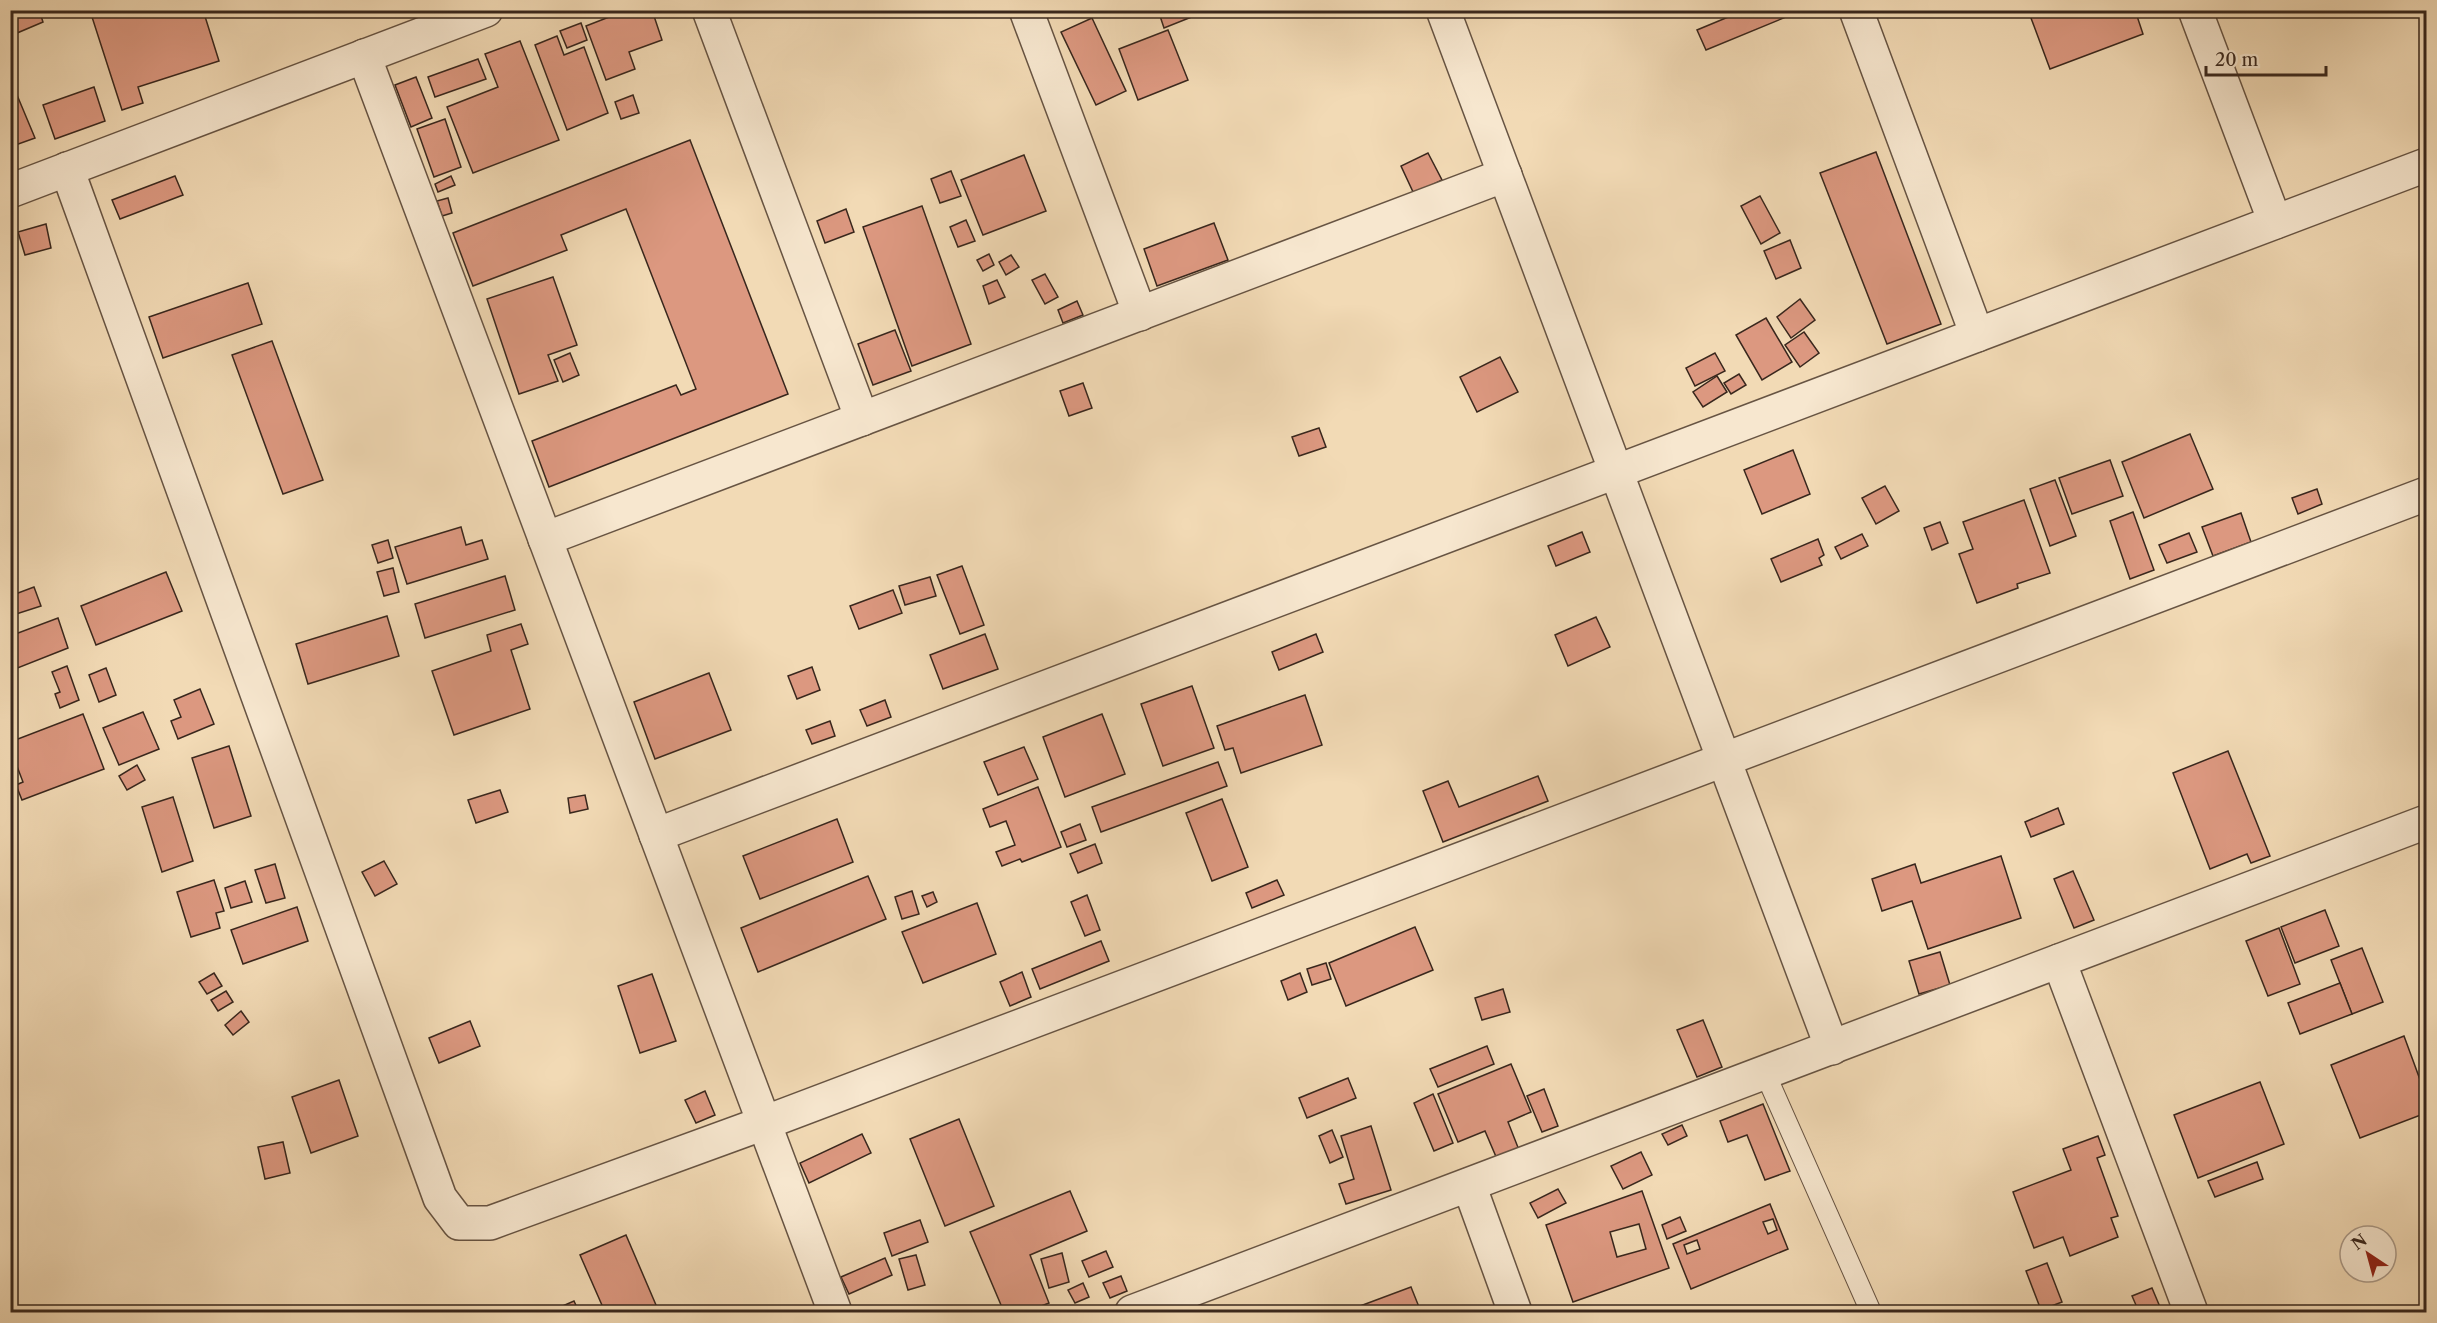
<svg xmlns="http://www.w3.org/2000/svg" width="2437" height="1323" font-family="'Libre Caslon Text',serif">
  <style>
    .building { fill: #dc9880; stroke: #39271d; stroke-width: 1.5; fill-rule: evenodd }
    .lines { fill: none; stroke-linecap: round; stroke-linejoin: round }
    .lane-casing { stroke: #675443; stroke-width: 22 }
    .street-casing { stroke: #675443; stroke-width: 36 }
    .lane { stroke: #f7e7cf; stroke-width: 20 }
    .street { stroke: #f7e7cf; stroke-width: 33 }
  </style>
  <rect width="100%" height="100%" fill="#f2dab5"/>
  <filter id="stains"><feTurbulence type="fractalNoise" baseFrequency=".00333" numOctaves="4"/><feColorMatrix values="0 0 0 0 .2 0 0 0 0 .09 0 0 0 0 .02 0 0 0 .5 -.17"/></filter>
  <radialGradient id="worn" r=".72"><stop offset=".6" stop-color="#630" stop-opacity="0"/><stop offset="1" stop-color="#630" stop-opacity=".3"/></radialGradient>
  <g class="building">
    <polygon points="17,10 39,10 43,22 10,36 10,13"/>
    <polygon points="111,10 203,10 219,61 138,87 143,103 122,110 92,17"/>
    <polygon points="627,10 652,10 662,40 629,52 635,69 606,80 586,26"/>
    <polygon points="1158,10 1192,10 1194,16 1164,28"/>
    <polygon points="1745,10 1803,10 1706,50 1697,30"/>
    <polygon points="2028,10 2135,10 2143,34 2050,69"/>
    <polygon points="1092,18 1126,91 1096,105 1061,32"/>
    <polygon points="581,23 587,40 567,48 560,31"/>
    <polygon points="1168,30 1188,80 1138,100 1119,49"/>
    <polygon points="557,36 564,55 584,47 608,113 567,130 535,45"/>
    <polygon points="520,41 559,140 473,173 447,107 498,87 485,54"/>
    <polygon points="478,59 486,79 435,97 428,77"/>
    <polygon points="416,77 432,118 411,127 395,85"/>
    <polygon points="94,87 105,121 55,139 43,105"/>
    <polygon points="17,95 35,138 10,147 10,97"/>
    <polygon points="633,95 639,113 621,119 615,102"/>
    <polygon points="445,119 461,167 434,177 417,129"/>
    <polygon points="690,140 788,394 549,487 532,441 676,385 681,395 696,389 626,209 561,235 567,250 473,286 453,233"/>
    <polygon points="1876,152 1941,324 1887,344 1820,173"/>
    <polygon points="1428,153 1442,180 1414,194 1401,166"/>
    <polygon points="1024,155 1046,211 983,235 961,180"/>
    <polygon points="951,171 961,196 940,203 931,179"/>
    <polygon points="175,176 183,195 120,219 112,200"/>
    <polygon points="451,176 455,185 438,192 435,184"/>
    <polygon points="1760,196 1780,233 1761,244 1741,206"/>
    <polygon points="448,198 452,213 442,216 437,201"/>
    <polygon points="922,206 971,344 912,366 863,227"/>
    <polygon points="846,209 854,232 825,243 817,221"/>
    <polygon points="966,220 975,241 958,247 950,227"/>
    <polygon points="1214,223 1228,260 1157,286 1144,249"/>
    <polygon points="46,224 51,248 25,255 18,232"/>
    <polygon points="1790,240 1801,268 1776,279 1764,251"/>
    <polygon points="989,254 994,265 983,271 977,260"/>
    <polygon points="1011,255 1019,267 1006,275 999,262"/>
    <polygon points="1045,274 1058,297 1045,304 1032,280"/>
    <polygon points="553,277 577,345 548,355 558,381 519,394 487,299"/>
    <polygon points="997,280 1005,297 989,304 983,286"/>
    <polygon points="248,283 262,324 163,358 149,317"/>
    <polygon points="1800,299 1815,320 1791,338 1777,317"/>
    <polygon points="1077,301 1083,315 1063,323 1058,310"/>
    <polygon points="1766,318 1792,362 1762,380 1736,335"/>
    <polygon points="895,330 911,371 873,385 858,344"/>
    <polygon points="1804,332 1819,353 1800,367 1785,345"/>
    <polygon points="272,341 323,480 283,494 232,355"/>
    <polygon points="570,353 579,375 563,382 554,360"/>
    <polygon points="1715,353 1725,371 1695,386 1686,368"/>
    <polygon points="1500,357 1518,392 1477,412 1460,377"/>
    <polygon points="1739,374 1746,385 1731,394 1724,383"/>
    <polygon points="1717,376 1727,392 1703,407 1693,392"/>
    <polygon points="1083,383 1092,408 1069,416 1060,391"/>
    <polygon points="1319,428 1326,447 1299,456 1292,437"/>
    <polygon points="2190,434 2213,489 2144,518 2122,462"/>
    <polygon points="1793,450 1810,494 1762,514 1744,470"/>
    <polygon points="2110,460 2123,496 2072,514 2059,478"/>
    <polygon points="2055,480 2076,536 2050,546 2030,489"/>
    <polygon points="1885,486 1899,511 1876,524 1862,498"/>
    <polygon points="2317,489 2322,504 2298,514 2292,498"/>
    <polygon points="2024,500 2050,573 2017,584 2018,588 1977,603 1959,554 1973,549 1963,522"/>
    <polygon points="2133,512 2154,570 2130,579 2110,521"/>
    <polygon points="2241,513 2251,542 2213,556 2202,527"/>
    <polygon points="1940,522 1948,543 1932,550 1924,528"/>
    <polygon points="461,527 466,545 482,540 488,559 407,584 395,547"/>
    <polygon points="1582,532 1590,552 1556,566 1548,546"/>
    <polygon points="2189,533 2197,552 2167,563 2159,545"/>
    <polygon points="1862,534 1868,546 1841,559 1835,547"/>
    <polygon points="1818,539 1824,555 1819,558 1822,565 1781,582 1771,559"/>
    <polygon points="388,540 393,558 378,563 372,545"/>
    <polygon points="962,566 984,625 960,634 937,575"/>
    <polygon points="393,568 399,592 384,596 377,572"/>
    <polygon points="166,572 182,611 96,645 81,606"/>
    <polygon points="505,576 515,610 425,638 415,604"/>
    <polygon points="930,577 936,596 905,605 899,586"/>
    <polygon points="34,587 41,606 10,616 10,596"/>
    <polygon points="893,590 902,613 859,629 850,606"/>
    <polygon points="387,616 399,656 308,684 296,644"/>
    <polygon points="1596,617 1610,647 1568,666 1555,635"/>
    <polygon points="58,618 68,648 10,671 10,636"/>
    <polygon points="521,624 528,644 511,650 530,709 454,735 432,671 491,651 487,635"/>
    <polygon points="985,634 998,669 943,689 930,655"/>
    <polygon points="1316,634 1323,652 1279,670 1272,652"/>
    <polygon points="67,666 79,700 60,708 55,694 60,692 52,672"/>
    <polygon points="812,667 820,690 797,699 788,676"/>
    <polygon points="106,668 116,695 99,702 89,675"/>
    <polygon points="709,673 731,730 655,759 634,702"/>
    <polygon points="1192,686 1214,748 1163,766 1141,704"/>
    <polygon points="200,689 214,724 178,739 171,721 181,717 174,700"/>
    <polygon points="1305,695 1322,745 1241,773 1233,748 1225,750 1217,726"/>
    <polygon points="885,700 891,717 867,726 860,710"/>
    <polygon points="143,712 159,749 119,765 103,728"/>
    <polygon points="83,714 104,769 22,800 16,785 23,782 10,748 10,742"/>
    <polygon points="1102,714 1125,774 1065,797 1043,737"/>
    <polygon points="830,721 835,736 812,744 806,730"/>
    <polygon points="229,746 251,816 214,828 192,758"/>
    <polygon points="1024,747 1038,779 998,795 984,762"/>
    <polygon points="2228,751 2270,856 2251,863 2247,854 2210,869 2173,773"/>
    <polygon points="1218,762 1227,786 1101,832 1092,807"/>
    <polygon points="137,765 145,780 127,790 119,776"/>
    <polygon points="1538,776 1548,801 1443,842 1423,791 1448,781 1459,807"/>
    <polygon points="1038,787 1061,847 1022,862 1020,859 1002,866 996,852 1015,845 1006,821 990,827 983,809"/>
    <polygon points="500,790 508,812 476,823 468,800"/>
    <polygon points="585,795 588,809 570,813 568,798"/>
    <polygon points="173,797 193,861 162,872 142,807"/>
    <polygon points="1222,799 1248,867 1212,881 1186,813"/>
    <polygon points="2058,808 2064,824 2031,837 2025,822"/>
    <polygon points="837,819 853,862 760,899 743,856"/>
    <polygon points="1080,824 1086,840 1067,847 1061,832"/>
    <polygon points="1095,844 1102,863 1078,873 1070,854"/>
    <polygon points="2001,856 2021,918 1928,949 1912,901 1882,911 1872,879 1915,864 1921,883"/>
    <polygon points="384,861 397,884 375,896 362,872"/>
    <polygon points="275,864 285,898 266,903 255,870"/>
    <polygon points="2073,871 2094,920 2074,928 2054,879"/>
    <polygon points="868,876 886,919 758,972 741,928"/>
    <polygon points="214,880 224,911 216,913 220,928 191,937 177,892"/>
    <polygon points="1277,880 1284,895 1252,908 1246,893"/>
    <polygon points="245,881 252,902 231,908 225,888"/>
    <polygon points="912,891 919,914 902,919 895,897"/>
    <polygon points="933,892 937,902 927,907 922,896"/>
    <polygon points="1087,895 1100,930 1085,936 1071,902"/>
    <polygon points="977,903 996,954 923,983 902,932"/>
    <polygon points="297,907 308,941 243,964 231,930"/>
    <polygon points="2325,910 2339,946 2295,963 2281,927"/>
    <polygon points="1415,927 1433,970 1346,1006 1329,963"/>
    <polygon points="2279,928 2300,984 2268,996 2246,941"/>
    <polygon points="1101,941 1109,961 1040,989 1032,969"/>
    <polygon points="2362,948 2383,1002 2352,1014 2331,960"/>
    <polygon points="1940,952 1950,985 1919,994 1909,961"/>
    <polygon points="1326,963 1331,979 1312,985 1307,969"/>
    <polygon points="1022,972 1031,997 1010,1006 1000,982"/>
    <polygon points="214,973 222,986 207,994 199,982"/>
    <polygon points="1300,973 1307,992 1288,1000 1281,981"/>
    <polygon points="652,974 676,1041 640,1053 618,986"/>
    <polygon points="2340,983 2352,1014 2300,1034 2288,1003"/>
    <polygon points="1503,989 1510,1012 1482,1020 1475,998"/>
    <polygon points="226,991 233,1002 218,1011 211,1000"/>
    <polygon points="241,1011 249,1022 233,1035 225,1025"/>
    <polygon points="1703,1020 1722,1067 1697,1077 1677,1030"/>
    <polygon points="470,1021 480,1046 439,1063 429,1038"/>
    <polygon points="2404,1036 2426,1096 2426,1113 2360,1138 2331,1065"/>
    <polygon points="1487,1046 1494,1064 1438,1087 1430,1069"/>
    <polygon points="1511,1064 1531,1112 1508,1122 1519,1150 1497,1159 1485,1131 1458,1142 1438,1094"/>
    <polygon points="1348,1078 1356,1098 1307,1118 1299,1098"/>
    <polygon points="339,1080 358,1136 311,1153 292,1097"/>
    <polygon points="2260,1082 2284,1144 2198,1178 2174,1115"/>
    <polygon points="1544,1089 1558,1126 1542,1132 1527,1096"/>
    <polygon points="705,1091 715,1115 696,1123 685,1100"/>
    <polygon points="1433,1094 1453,1143 1434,1151 1414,1103"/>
    <polygon points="1763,1104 1790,1171 1765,1180 1747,1135 1728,1142 1720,1121"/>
    <polygon points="959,1119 994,1206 945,1226 910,1139"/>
    <polygon points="1682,1125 1687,1136 1668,1145 1662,1134"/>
    <polygon points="1371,1126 1391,1190 1346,1204 1339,1184 1354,1179 1341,1136"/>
    <polygon points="1332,1130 1343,1157 1330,1163 1319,1136"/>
    <polygon points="862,1134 871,1153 809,1183 800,1163"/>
    <polygon points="2098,1136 2105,1155 2097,1158 2118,1216 2111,1218 2118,1237 2070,1256 2063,1237 2034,1248 2013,1192 2071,1170 2063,1149"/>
    <polygon points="283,1142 290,1173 265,1179 258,1147"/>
    <polygon points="1641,1152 1652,1175 1623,1189 1611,1166"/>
    <polygon points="2257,1162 2263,1179 2215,1197 2208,1181"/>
    <polygon points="1558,1189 1566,1203 1538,1218 1530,1203"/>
    <polygon points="1070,1191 1087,1231 1030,1255 1049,1303 1026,1312 1004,1312 970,1232"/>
    <path d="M1642,1191l27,77 -96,34 -27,-77zM1639,1224l7,25 -29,8 -7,-25z"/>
    <path d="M1770,1204l18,45 -97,40 -18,-45zM1773,1219l4,11 -9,4 -5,-12zM1697,1240l3,9 -13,5 -3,-9z"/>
    <polygon points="1680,1217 1686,1231 1667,1239 1662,1225"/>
    <polygon points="920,1220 928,1242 892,1256 884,1233"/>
    <polygon points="626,1235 659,1312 605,1312 580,1255"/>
    <polygon points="1106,1251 1113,1267 1089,1277 1082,1261"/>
    <polygon points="1062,1253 1069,1282 1049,1288 1041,1259"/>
    <polygon points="916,1255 925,1285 908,1290 899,1259"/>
    <polygon points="885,1258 892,1275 849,1294 841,1277"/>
    <polygon points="2047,1263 2062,1302 2041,1310 2026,1271"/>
    <polygon points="1121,1276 1127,1291 1110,1298 1103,1283"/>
    <polygon points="1083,1283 1089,1297 1075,1303 1068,1290"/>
    <polygon points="1411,1287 1421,1312 1344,1312"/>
    <polygon points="2152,1288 2160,1307 2139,1312 2132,1296"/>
    <polygon points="574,1301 579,1312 549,1312"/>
  </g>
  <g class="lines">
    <g class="lane-casing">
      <polyline id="lane" points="1765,1073 1871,1312"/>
    </g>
    <g class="street-casing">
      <g id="street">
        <polyline points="709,10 862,419"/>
        <polyline points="1026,10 1140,314"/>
        <polyline points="1443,10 1832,1048"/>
        <polyline points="1856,10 1977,335"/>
        <polyline points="2195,10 2275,222"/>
        <polyline points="364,56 835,1312"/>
        <polyline points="67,169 440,1198 459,1223 490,1223 764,1123 2426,494"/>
        <polyline points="10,191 486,10"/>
        <polyline points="545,539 1505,175"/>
        <polyline points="656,835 2426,165"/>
        <polyline points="2059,961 2191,1312"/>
        <polyline points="1469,1185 1515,1312"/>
        <polyline points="1132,1312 2426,822"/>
      </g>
    </g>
    <use href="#lane" class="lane"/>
    <use href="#street" class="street"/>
  </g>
  <rect width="2437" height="1323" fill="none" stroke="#f2dab5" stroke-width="36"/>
  <rect x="12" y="12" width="2413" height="1299" fill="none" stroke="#39271d" stroke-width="3"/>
  <rect x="18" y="18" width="2401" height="1287" fill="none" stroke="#39271d" stroke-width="1.5"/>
  <g transform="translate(2368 1254) rotate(324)"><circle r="28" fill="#f7e7cf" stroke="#ab9a88" stroke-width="1.5"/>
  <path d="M0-4.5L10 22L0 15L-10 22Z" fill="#8f2418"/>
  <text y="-9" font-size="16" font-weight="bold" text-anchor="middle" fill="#39271d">N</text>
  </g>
  <path d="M2206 66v9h120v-9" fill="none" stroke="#39271d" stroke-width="3"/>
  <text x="2215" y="66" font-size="18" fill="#39271d" stroke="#f7e7cf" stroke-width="4.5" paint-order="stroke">20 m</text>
  <rect width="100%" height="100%" filter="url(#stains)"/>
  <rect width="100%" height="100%" fill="url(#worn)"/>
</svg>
